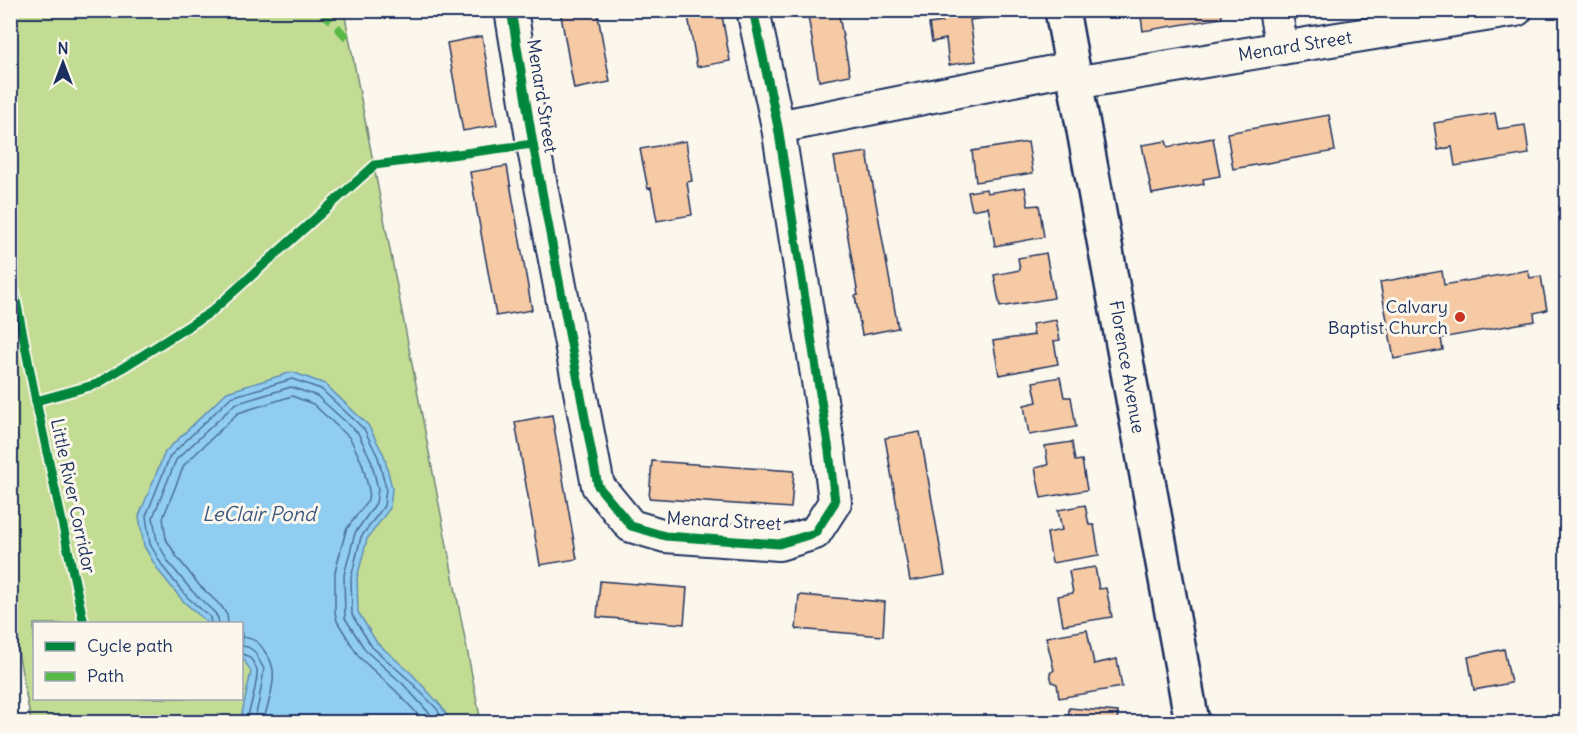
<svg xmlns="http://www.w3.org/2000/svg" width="1577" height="733" font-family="Delius,sans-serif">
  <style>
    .green { fill: #c3dc93; stroke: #6f8678; stroke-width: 1.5; fill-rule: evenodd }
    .water { fill: #90cdf0; stroke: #618eb6; stroke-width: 1.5 }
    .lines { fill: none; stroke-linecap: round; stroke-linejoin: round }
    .shore { stroke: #4a6e98; stroke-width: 1.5 }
    .building { fill: #f5caa4; stroke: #1b2f5e; stroke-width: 1.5 }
    .street-casing { stroke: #1b2f5e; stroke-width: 36 }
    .secondary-casing { stroke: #1b2f5e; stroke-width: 38 }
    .street { stroke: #fbf7ec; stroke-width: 32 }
    .secondary { stroke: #fbf7ec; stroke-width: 33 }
    .quiet { stroke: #58b947; stroke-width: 8; stroke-dasharray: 15 8; stroke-linecap: butt }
    .cycleway-casing { stroke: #fbf7ec; stroke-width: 13 }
    .cycleway { stroke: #00873e; stroke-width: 9 }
    .poi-dot { fill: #c8321e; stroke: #fbf7ec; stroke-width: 2 }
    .labels { text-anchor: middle; stroke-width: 6; stroke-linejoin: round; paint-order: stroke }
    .street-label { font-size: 18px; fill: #1b2f5e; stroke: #fbf7ec }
    .poi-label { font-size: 18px; fill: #1b2f5e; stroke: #fbf7ec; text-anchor: end }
    .water-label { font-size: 20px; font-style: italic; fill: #385682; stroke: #fbf7ec }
  </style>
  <rect width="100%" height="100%" fill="#fbf7ec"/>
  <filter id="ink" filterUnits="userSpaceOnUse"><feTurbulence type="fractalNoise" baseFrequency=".0167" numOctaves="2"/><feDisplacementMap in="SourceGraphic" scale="12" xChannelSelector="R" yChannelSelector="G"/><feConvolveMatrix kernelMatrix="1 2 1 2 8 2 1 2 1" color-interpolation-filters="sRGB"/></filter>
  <g filter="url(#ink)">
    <path class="green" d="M10,11h334l137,711h-450l-21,-114zM34,624h208v74h-208z"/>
    <polygon class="water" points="292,372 325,384 368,425 384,455 392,488 390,508 367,539 357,578 358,612 377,643 412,674 441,706 451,722 240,722 251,672 242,656 242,624 208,623 183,601 158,570 144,546 139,516 165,452 227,392"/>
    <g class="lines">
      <g class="shore">
        <polyline points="211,624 210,617 187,597 163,567 150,544 146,516 170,456 231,397 292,379 321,389 364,429 378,457 386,488 384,506 361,537 351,578 352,615 372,647 408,679 437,709 444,722"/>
        <polyline points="219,624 218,618 215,613 192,591 169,563 157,541 153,517 176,460 235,404 291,387 317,396 358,433 371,460 378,489 376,503 355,533 344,575 345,618 366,651 403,684 430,714 436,722"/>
        <polyline points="228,624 227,615 222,607 199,585 177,557 166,539 163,518 184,465 238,413 292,396 313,404 350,438 362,463 369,490 368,500 346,530 335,572 335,612 337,621 359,657 396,691 425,722"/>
        <path d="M242,637c11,1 18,5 23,15 4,5 7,11 8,18 2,15 -6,38 -10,52"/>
        <polyline points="242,646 248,647 254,651 264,669 259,701 254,722"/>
        <path d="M242,654c7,1 13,9 15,16 1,10 -8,42 -11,52"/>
      </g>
    </g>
    <g class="building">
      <polygon points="560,10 597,10 610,82 574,89"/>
      <polygon points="687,10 721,10 730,61 697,67"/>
      <polygon points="807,10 838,10 850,75 819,81"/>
      <polygon points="940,10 993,10 994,17 970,20 976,61 949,65 946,39 932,42 929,24 942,22"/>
      <polygon points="1140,10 1225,10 1221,11 1222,18 1143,31"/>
      <polygon points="482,36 497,125 463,131 447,43"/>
      <polygon points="1495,113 1498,129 1525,125 1529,154 1455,166 1452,147 1438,150 1434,123"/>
      <polygon points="1329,115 1335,151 1233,169 1227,133"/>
      <polygon points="1213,138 1220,176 1203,179 1204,184 1152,194 1142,145 1166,141 1168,147"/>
      <polygon points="686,141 692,181 687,182 692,215 657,221 651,188 648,189 640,149"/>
      <polygon points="1028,142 1033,173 976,182 972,151"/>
      <polygon points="867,152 898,328 862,335 855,296 858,295 834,157"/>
      <polygon points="507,166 532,310 496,316 470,172"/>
      <polygon points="1025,187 1028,206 1039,205 1044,237 995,246 988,207 972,210 968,192 986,189 987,193"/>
      <polygon points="1046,253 1054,298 1000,307 994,275 1020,270 1018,258"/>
      <polygon points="1528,270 1530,278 1541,276 1547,310 1534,313 1535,321 1441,338 1443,350 1394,359 1380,282 1442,271 1444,285"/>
      <polygon points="1056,320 1060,340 1054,341 1058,364 999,375 993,341 1034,335 1032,324"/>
      <polygon points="1060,377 1064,397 1071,397 1076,427 1029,435 1024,405 1037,402 1033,382"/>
      <polygon points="552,415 577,559 540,565 515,422"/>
      <polygon points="920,432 945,575 910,581 885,438"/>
      <polygon points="1072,442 1075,461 1082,460 1087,490 1041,498 1035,468 1048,465 1045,446"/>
      <polygon points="652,461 794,471 791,508 649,498"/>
      <polygon points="1085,505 1089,525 1094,525 1099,555 1052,563 1047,533 1062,530 1058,510"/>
      <polygon points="1095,567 1099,589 1106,588 1112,617 1063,625 1058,596 1073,593 1069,571"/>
      <polygon points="600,581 687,588 684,624 597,617"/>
      <polygon points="799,595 885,602 883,636 796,629"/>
      <polygon points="1087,630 1094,664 1117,659 1122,687 1059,698 1057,684 1052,682 1050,673 1054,670 1046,637"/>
      <polygon points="1504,649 1511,683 1474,690 1468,657"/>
      <polygon points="1069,708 1118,712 1117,722 1068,722"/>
    </g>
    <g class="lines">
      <g class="street-casing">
        <g id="street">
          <polyline points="511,10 533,144 598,486 631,526 665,536 779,544 815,533 835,502 829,451 778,127 753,10"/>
          <polyline points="1275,10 1282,48"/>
          <polyline points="1075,83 1282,48 1516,10"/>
          <polyline points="778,127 1073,68"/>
        </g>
      </g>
      <g class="secondary-casing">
        <polyline id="secondary" points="1062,10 1192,722"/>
      </g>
      <use href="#street" class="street"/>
      <use href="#secondary" class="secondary"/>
      <polyline class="quiet" points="321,10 350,41"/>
      <g class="cycleway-casing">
        <g id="cycleway">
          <polyline points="511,10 533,144 598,486 631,526 665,536 779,544 815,533 835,502 829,451 778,127 753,10"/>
          <polyline points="10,270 36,401 84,624"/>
          <polyline points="36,401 97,384 211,312 375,165 533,144"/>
        </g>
      </g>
      <use href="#cycleway" class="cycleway"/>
    </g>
  </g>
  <circle class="poi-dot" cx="1460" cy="317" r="6"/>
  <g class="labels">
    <g class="street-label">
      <text transform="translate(1295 46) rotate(-9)" y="6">Menard Street</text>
      <text transform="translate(542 96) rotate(81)" y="6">Menard Street</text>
      <text transform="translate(1127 367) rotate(80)" y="6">Florence Avenue</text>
      <text transform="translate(73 496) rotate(78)" y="6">Little River Corridor</text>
      <text transform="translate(724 521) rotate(3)" y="6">Menard Street</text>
    </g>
    <g class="poi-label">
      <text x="1448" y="313">Calvary<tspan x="1448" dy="21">Baptist Church</tspan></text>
    </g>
    <g class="water-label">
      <text x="259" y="521">LeClair Pond</text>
    </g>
  </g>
  <rect width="1577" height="733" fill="none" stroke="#fbf7ec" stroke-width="36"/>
  <rect x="18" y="18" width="1541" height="697" fill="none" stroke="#1b2f5e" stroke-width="2" filter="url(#ink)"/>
  <rect x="33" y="622" width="210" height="78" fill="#fbf7ec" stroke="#a1a7b3" stroke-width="1.5"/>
  <rect x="45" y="642" width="30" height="9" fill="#00873e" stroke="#a1a7b3" stroke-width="1.5"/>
  <text x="87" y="652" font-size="18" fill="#1b2f5e">Cycle path</text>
  <rect x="45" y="672" width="30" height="9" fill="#58b947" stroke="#a1a7b3" stroke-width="1.5"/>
  <text x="87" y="682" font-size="18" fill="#1b2f5e">Path</text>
  <g transform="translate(63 63)" stroke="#fbf7ec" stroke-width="4.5" paint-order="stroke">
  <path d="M0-4.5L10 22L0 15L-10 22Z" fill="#1b2f5e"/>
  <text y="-9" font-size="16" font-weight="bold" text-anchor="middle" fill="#1b2f5e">N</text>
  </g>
</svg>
